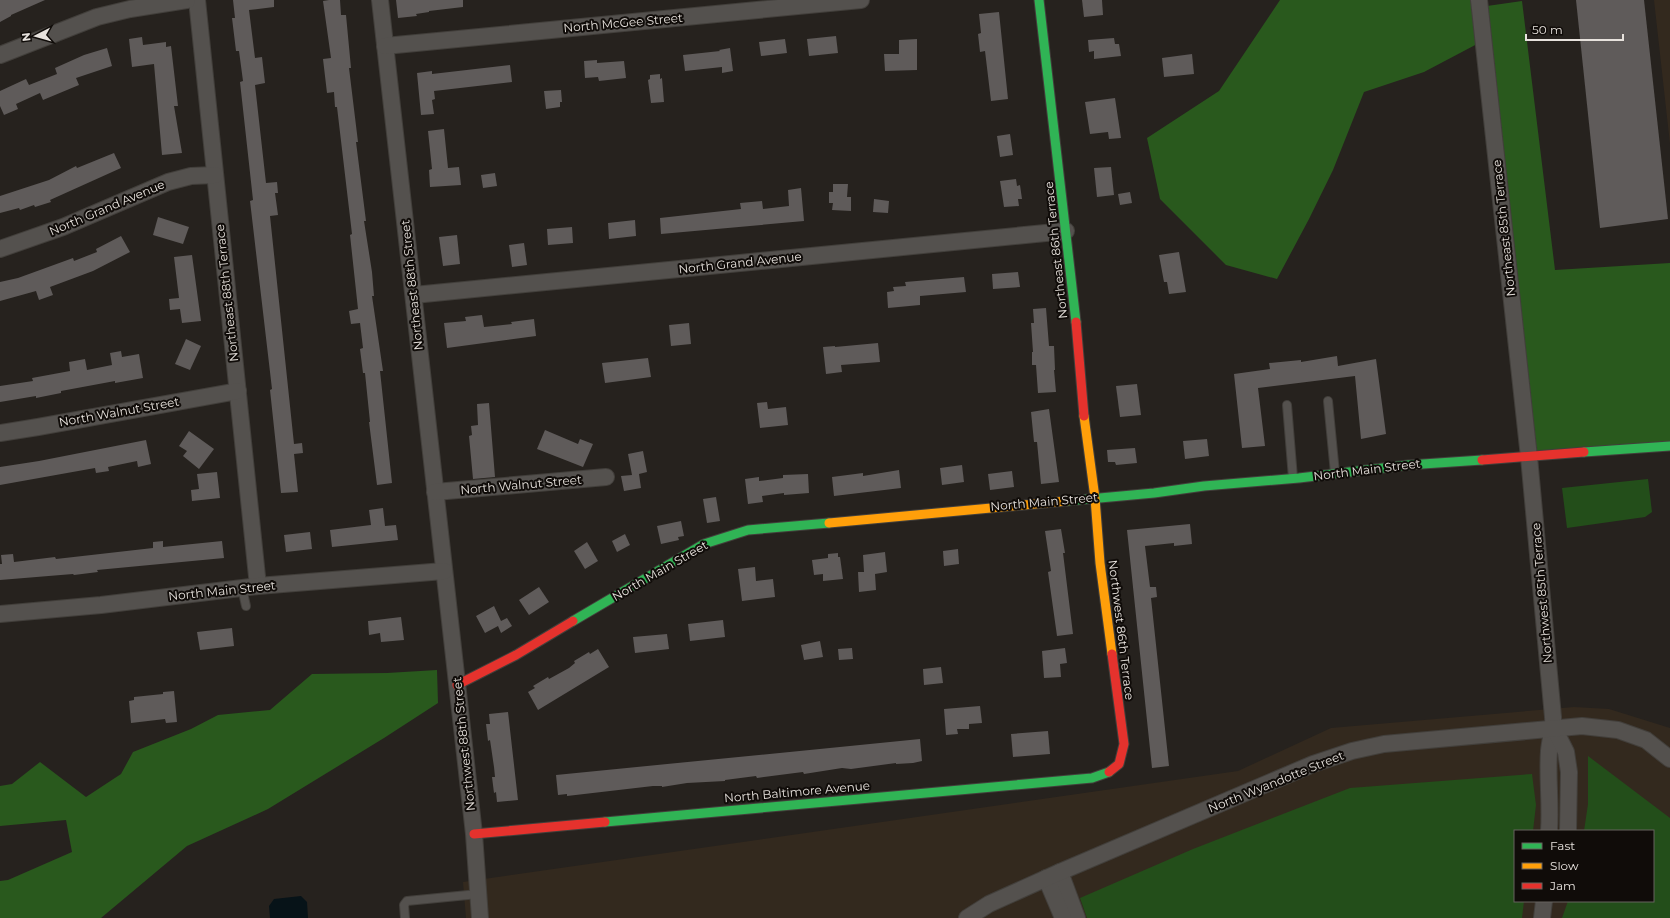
<svg xmlns="http://www.w3.org/2000/svg" width="1670" height="918" font-family="Montserrat,sans-serif">
  <style>
    .built { fill: #33291e; fill-rule: evenodd }
    .green { fill: #234e1a }
    .forest { fill: #29591d }
    .water { fill: #071318 }
    .building { fill: #5f5b5a }
    .lines { fill: none; stroke-linecap: round; stroke-linejoin: round }
    .lane-casing { stroke: #423f3b; stroke-width: 10 }
    .street-casing { stroke: #423f3b; stroke-width: 18 }
    .fast-casing { stroke: #423f3b; stroke-width: 11 }
    .slow-casing { stroke: #423f3b; stroke-width: 11 }
    .jam-casing { stroke: #423f3b; stroke-width: 11 }
    .lane { stroke: #54514e; stroke-width: 8 }
    .street { stroke: #54514e; stroke-width: 16 }
    .fast { stroke: #30b455; stroke-width: 9 }
    .slow { stroke: #ff9f0a; stroke-width: 9 }
    .jam { stroke: #e5322d; stroke-width: 9 }
    .labels { text-anchor: middle; stroke-width: 4; stroke-linejoin: round; paint-order: stroke }
    .street-label { font-size: 12px; fill: #e7e2dd; stroke: #100c09 }
  </style>
  <rect width="100%" height="100%" fill="#26221e"/>
  <g class="built">
    <polygon points="1654,0 1670,0 1670,144"/>
    <path d="M1574,707l35,2 61,19v190h-1204l-3,-36 775,-111 93,-43zM1515,831h138v70h-138z"/>
  </g>
  <g class="green">
    <polygon points="1648,479 1652,512 1645,517 1567,528 1562,488"/>
    <polygon points="1588,756 1670,818 1670,918 1562,918 1568,901 1653,901 1653,831 1584,831 1588,804"/>
    <polygon points="1532,774 1536,805 1533,831 1515,831 1515,901 1524,901 1522,918 1087,918 1080,898 1193,849 1350,788"/>
  </g>
  <g class="forest">
    <polygon points="1280,0 1473,0 1479,43 1424,72 1364,92 1333,170 1309,219 1277,279 1226,265 1160,199 1147,138 1219,91"/>
    <polygon points="1522,1 1555,270 1670,263 1670,446 1529,457 1480,7"/>
    <polygon points="437,670 438,703 384,738 268,809 187,846 101,918 0,918 0,881 8,880 72,852 66,820 0,826 0,786 12,784 40,762 86,797 121,774 133,752 191,729 218,715 270,710 312,674 387,673"/>
  </g>
  <polygon class="water" points="301,896 307,902 308,918 270,918 269,906 274,899"/>
  <g class="building">
    <polygon points="0,0 45,0 11,15 11,16 0,22"/>
    <polygon points="233,0 274,0 274,7 249,10 255,58 262,57 265,83 255,85 266,183 277,182 278,193 275,193 278,215 270,216 294,444 302,443 303,453 294,454 298,492 281,493 270,390 272,389 250,201 253,200 240,82 243,81 239,51 236,51 232,18 235,18"/>
    <polygon points="329,0 340,0 341,15 346,15 351,68 349,68 358,142 356,142 366,221 364,221 372,272 374,296 372,296 383,371 380,371 392,483 377,485 369,422 370,422 365,373 363,373 360,349 363,348 360,323 351,324 349,311 358,309 350,235 352,234 337,107 335,107 334,92 327,93 323,59 331,58 323,1"/>
    <polygon points="396,0 463,0 463,7 429,11 429,12 416,14 417,16 398,18"/>
    <polygon points="1082,0 1102,0 1103,15 1084,17"/>
    <polygon points="1576,0 1644,0 1668,219 1600,228"/>
    <polygon points="999,12 1008,99 991,101 985,51 980,52 978,34 981,33 979,14"/>
    <polygon points="836,36 838,53 809,56 807,39"/>
    <polygon points="142,37 143,45 166,42 166,47 171,46 178,106 174,106 182,153 162,155 154,64 132,67 129,39"/>
    <polygon points="1114,38 1115,44 1119,44 1121,56 1094,59 1094,51 1089,52 1088,40"/>
    <polygon points="785,39 787,53 761,56 759,42"/>
    <polygon points="917,39 917,70 885,71 884,54 899,54 899,40"/>
    <polygon points="107,48 112,66 76,78 79,85 43,100 40,93 16,104 18,109 4,115 0,106 0,91 26,79 29,85 57,74 55,68 84,55"/>
    <polygon points="730,48 733,71 722,73 722,67 685,71 683,55 720,51 719,50"/>
    <polygon points="1192,54 1194,74 1164,77 1162,58"/>
    <polygon points="597,60 597,63 624,61 626,78 599,81 598,77 585,78 584,61"/>
    <polygon points="510,65 512,82 434,91 435,99 432,100 434,114 421,115 417,73 432,71 432,74"/>
    <polygon points="660,74 660,79 662,78 664,102 651,103 648,80 650,79 650,75"/>
    <polygon points="561,90 562,102 560,102 560,107 546,109 544,91"/>
    <polygon points="1115,98 1121,138 1109,139 1108,132 1090,134 1085,102"/>
    <polygon points="444,129 448,168 459,167 461,185 430,187 429,170 432,169 428,131"/>
    <polygon points="1010,134 1013,155 1000,157 997,136"/>
    <polygon points="114,153 121,168 50,200 51,202 35,207 34,205 20,210 19,208 0,213 0,196 49,180 76,166 77,168"/>
    <polygon points="1111,167 1114,195 1097,197 1094,168"/>
    <polygon points="495,173 497,186 483,188 481,175"/>
    <polygon points="1016,179 1017,186 1020,185 1022,199 1018,199 1019,206 1004,207 1000,181"/>
    <polygon points="833,184 848,184 847,197 851,197 851,211 832,210 833,203 829,203 829,192 833,192"/>
    <polygon points="801,188 804,221 661,234 660,218 741,209 740,203 762,201 763,209 789,206 788,190"/>
    <polygon points="1130,192 1132,203 1120,205 1118,194"/>
    <polygon points="874,199 889,201 888,213 873,212"/>
    <polygon points="158,217 189,227 183,244 153,235"/>
    <polygon points="635,220 636,236 609,239 608,223"/>
    <polygon points="572,227 573,243 548,245 547,229"/>
    <polygon points="457,235 460,264 443,266 439,237"/>
    <polygon points="121,236 130,252 93,271 50,287 53,295 39,300 36,291 0,301 0,282 18,278 73,258 74,261 97,252 96,249"/>
    <polygon points="524,243 527,265 512,267 509,245"/>
    <polygon points="1179,252 1186,292 1169,294 1167,282 1164,282 1159,255"/>
    <polygon points="192,255 201,321 182,323 180,309 170,310 169,299 179,298 174,257"/>
    <polygon points="1018,272 1020,287 993,289 992,274"/>
    <polygon points="964,277 966,292 920,296 920,305 888,308 887,292 894,291 893,287 906,286 905,282"/>
    <polygon points="1046,308 1049,346 1054,346 1055,370 1054,370 1056,392 1038,393 1036,365 1032,365 1032,352 1033,352 1031,323 1034,323 1033,309"/>
    <polygon points="482,315 484,327 512,324 511,322 534,319 536,336 447,348 444,323 466,321 465,317"/>
    <polygon points="689,323 691,344 671,346 669,325"/>
    <polygon points="186,339 201,346 190,370 175,364"/>
    <polygon points="878,343 880,362 841,365 842,372 826,374 823,347 835,346 835,347"/>
    <polygon points="121,351 122,357 139,354 143,378 115,383 115,381 61,391 61,393 36,398 36,396 0,402 0,386 33,381 32,378 70,371 69,362 85,359 87,370 112,365 110,353"/>
    <polygon points="1337,356 1338,366 1376,359 1386,434 1361,439 1355,376 1258,388 1265,446 1242,448 1234,374 1270,369 1269,363 1301,360 1301,362"/>
    <polygon points="648,358 651,377 605,383 602,363"/>
    <polygon points="1137,384 1141,415 1120,417 1116,386"/>
    <polygon points="767,402 768,409 786,407 788,425 760,428 757,403"/>
    <polygon points="489,403 495,477 473,479 469,436 472,435 471,426 478,425 477,404"/>
    <polygon points="1049,409 1059,482 1041,484 1037,442 1034,442 1031,412"/>
    <polygon points="545,430 578,444 580,439 593,444 583,467 537,449"/>
    <polygon points="189,431 214,449 199,469 183,456 187,451 179,446"/>
    <polygon points="1207,439 1209,456 1185,459 1183,441"/>
    <polygon points="146,440 151,464 138,467 137,461 108,467 109,471 96,473 95,468 0,485 0,467 39,461"/>
    <polygon points="1135,448 1137,463 1116,465 1115,462 1108,462 1107,450"/>
    <polygon points="643,451 647,472 639,474 641,488 624,491 621,476 632,475 628,454"/>
    <polygon points="962,465 964,482 942,485 940,468"/>
    <polygon points="899,470 901,488 834,496 832,477 863,473 863,476"/>
    <polygon points="1012,471 1014,487 990,490 988,474"/>
    <polygon points="217,472 220,498 192,501 191,490 199,489 197,474"/>
    <polygon points="808,474 809,493 784,495 784,493 762,496 763,502 748,504 745,479 759,477 759,481 783,478 783,475"/>
    <polygon points="716,497 720,521 707,523 703,499"/>
    <polygon points="383,508 385,526 396,525 398,540 332,547 330,530 371,525 369,510"/>
    <polygon points="681,521 684,536 678,537 679,540 661,544 657,526"/>
    <polygon points="1190,524 1192,544 1174,546 1174,543 1145,546 1150,587 1156,587 1157,597 1151,598 1169,766 1152,768 1127,530"/>
    <polygon points="1061,529 1065,553 1063,553 1073,634 1057,636 1048,572 1051,571 1045,531"/>
    <polygon points="310,532 312,549 286,552 284,535"/>
    <polygon points="625,534 630,545 617,552 612,541"/>
    <polygon points="163,541 163,547 222,541 224,558 97,570 98,572 74,575 73,574 0,580 0,564 2,564 1,555 13,554 14,562 55,557 56,559 153,548 153,542"/>
    <polygon points="587,542 598,561 585,569 574,551"/>
    <polygon points="958,549 959,564 944,566 943,551"/>
    <polygon points="885,552 887,572 875,574 876,590 859,592 858,572 864,572 863,555"/>
    <polygon points="838,553 838,557 840,557 843,579 823,581 823,574 814,575 812,560 828,558 828,554"/>
    <polygon points="755,567 756,581 773,579 775,597 742,601 738,569"/>
    <polygon points="539,587 549,602 529,615 519,600"/>
    <polygon points="494,606 501,621 507,618 512,626 501,633 498,626 485,633 476,616"/>
    <polygon points="401,617 404,640 381,642 380,633 369,635 368,621"/>
    <polygon points="723,620 725,637 690,641 688,624"/>
    <polygon points="232,628 234,646 200,650 197,632"/>
    <polygon points="667,634 669,649 635,653 633,637"/>
    <polygon points="820,641 823,657 804,660 801,645"/>
    <polygon points="852,648 853,659 839,660 838,649"/>
    <polygon points="1065,648 1067,663 1060,664 1061,677 1044,678 1042,651"/>
    <polygon points="598,649 609,667 538,710 528,692 535,688 533,686 548,677 549,679 569,668 575,663 574,661 589,652 590,654"/>
    <polygon points="941,667 943,683 924,685 923,669"/>
    <polygon points="174,691 177,722 166,723 165,719 131,723 129,701 134,700 134,697 163,694 163,692"/>
    <polygon points="980,706 982,723 969,724 969,729 957,729 958,734 946,735 944,709"/>
    <polygon points="508,712 518,800 497,802 496,792 494,793 492,777 495,777 494,767 490,740 488,741 486,724 490,724 489,714"/>
    <polygon points="1048,731 1050,754 1013,757 1011,734"/>
    <polygon points="920,739 922,761 913,763 896,764 896,763 851,769 842,768 804,774 803,772 795,773 757,778 756,776 725,780 725,781 687,783 662,787 662,786 653,786 567,796 567,794 558,795 556,775"/>
  </g>
  <g class="lines">
    <g class="lane-casing">
      <g id="lane">
        <polyline points="1328,401 1335,473"/>
        <polyline points="1287,405 1293,478"/>
        <polyline points="242,588 246,606"/>
        <polyline points="405,918 404,905 407,901 478,894"/>
      </g>
    </g>
    <g class="street-casing">
      <g id="street">
        <polyline points="197,0 258,586"/>
        <polyline points="380,0 474,834 480,918"/>
        <path d="M1479,0l50,457 24,260c1,12 -3,22 -4,34 -2,26 2,53 0,80"/>
        <polyline points="385,46 861,0"/>
        <polyline points="0,55 97,17 130,9 187,0"/>
        <polyline points="0,249 63,227 168,182 191,176 215,175"/>
        <polyline points="414,295 1066,231"/>
        <polyline points="0,433 38,427 238,391"/>
        <polyline points="435,492 606,477"/>
        <polyline points="0,614 101,605 258,586 444,571"/>
        <polyline points="1554,728 1566,752 1569,772 1568,831"/>
        <polyline points="1060,872 1077,918"/>
        <polyline points="1046,878 1063,918"/>
        <polyline points="967,918 989,904 1060,872 1313,764 1352,751 1384,744 1582,726 1618,730 1646,740 1670,759"/>
        <polyline points="1542,918 1544,901"/>
      </g>
    </g>
    <g class="fast-casing">
      <g id="fast">
        <polyline points="1039,0 1076,322"/>
        <polyline points="1584,452 1670,446"/>
        <polyline points="1067,501 1154,493 1204,486 1299,478 1408,465 1482,460"/>
        <polyline points="573,621 704,544 748,530 829,523"/>
        <polyline points="605,822 1092,778 1109,772"/>
      </g>
    </g>
    <g class="slow-casing">
      <g id="slow">
        <polyline points="1084,416 1095,498 1100,563 1112,654"/>
        <polyline points="829,523 1067,501"/>
      </g>
    </g>
    <g class="jam-casing">
      <g id="jam">
        <polyline points="1076,322 1084,416"/>
        <polyline points="1482,460 1584,452"/>
        <polyline points="457,685 516,655 573,621"/>
        <polyline points="1109,772 1119,764 1124,744 1112,654"/>
        <polyline points="474,834 605,822"/>
      </g>
    </g>
    <use href="#lane" class="lane"/>
    <use href="#street" class="street"/>
    <use href="#fast" class="fast"/>
    <use href="#slow" class="slow"/>
    <use href="#jam" class="jam"/>
  </g>
  <g class="labels">
    <g class="street-label">
      <text transform="translate(623 23) rotate(-5)" y="4">North McGee Street</text>
      <text transform="translate(107 208) rotate(-23)" y="4">North Grand Avenue</text>
      <text transform="translate(1504 228) rotate(-96)" y="4">Northeast 85th Terrace</text>
      <text transform="translate(1056 250) rotate(-96)" y="4">Northeast 86th Terrace</text>
      <text transform="translate(740 263) rotate(-6)" y="4">North Grand Avenue</text>
      <text transform="translate(412 285) rotate(-96)" y="4">Northeast 88th Street</text>
      <text transform="translate(227 293) rotate(-96)" y="4">Northeast 88th Terrace</text>
      <text transform="translate(119 412) rotate(-10)" y="4">North Walnut Street</text>
      <text transform="translate(1367 470) rotate(-7)" y="4">North Main Street</text>
      <text transform="translate(521 485) rotate(-5)" y="4">North Walnut Street</text>
      <text transform="translate(1044 502) rotate(-5)" y="4">North Main Street</text>
      <text transform="translate(660 571) rotate(-30)" y="4">North Main Street</text>
      <text transform="translate(222 591) rotate(-6)" y="4">North Main Street</text>
      <text transform="translate(1542 593) rotate(-95)" y="4">Northwest 85th Terrace</text>
      <text transform="translate(1121 630) rotate(83)" y="4">Northwest 86th Terrace</text>
      <text transform="translate(464 744) rotate(-96)" y="4">Northwest 88th Street</text>
      <text transform="translate(1276 782) rotate(-22)" y="4">North Wyandotte Street</text>
      <text transform="translate(797 792) rotate(-5)" y="4">North Baltimore Avenue</text>
    </g>
  </g>
  <rect x="1514" y="830" width="140" height="72" fill="#100c09" stroke="#66625e"/>
  <rect x="1522" y="843" width="20" height="6" fill="#30b455" stroke="#66625e"/>
  <text x="1550" y="850" font-size="12" fill="#e7e2dd">Fast</text>
  <rect x="1522" y="863" width="20" height="6" fill="#ff9f0a" stroke="#66625e"/>
  <text x="1550" y="870" font-size="12" fill="#e7e2dd">Slow</text>
  <rect x="1522" y="883" width="20" height="6" fill="#e5322d" stroke="#66625e"/>
  <text x="1550" y="890" font-size="12" fill="#e7e2dd">Jam</text>
  <g transform="translate(36 36) rotate(264)" stroke="#100c09" stroke-width="3" paint-order="stroke">
  <path d="M0-3L7 15L0 10L-7 15Z" fill="#e7e2dd"/>
  <text y="-6" font-size="11" font-weight="bold" text-anchor="middle" fill="#e7e2dd">N</text>
  </g>
  <path d="M1526 34v6h97v-6" fill="none" stroke="#e7e2dd" stroke-width="2"/>
  <text x="1532" y="34" font-size="12" fill="#e7e2dd" stroke="#100c09" stroke-width="3" paint-order="stroke">50 m</text>
</svg>
